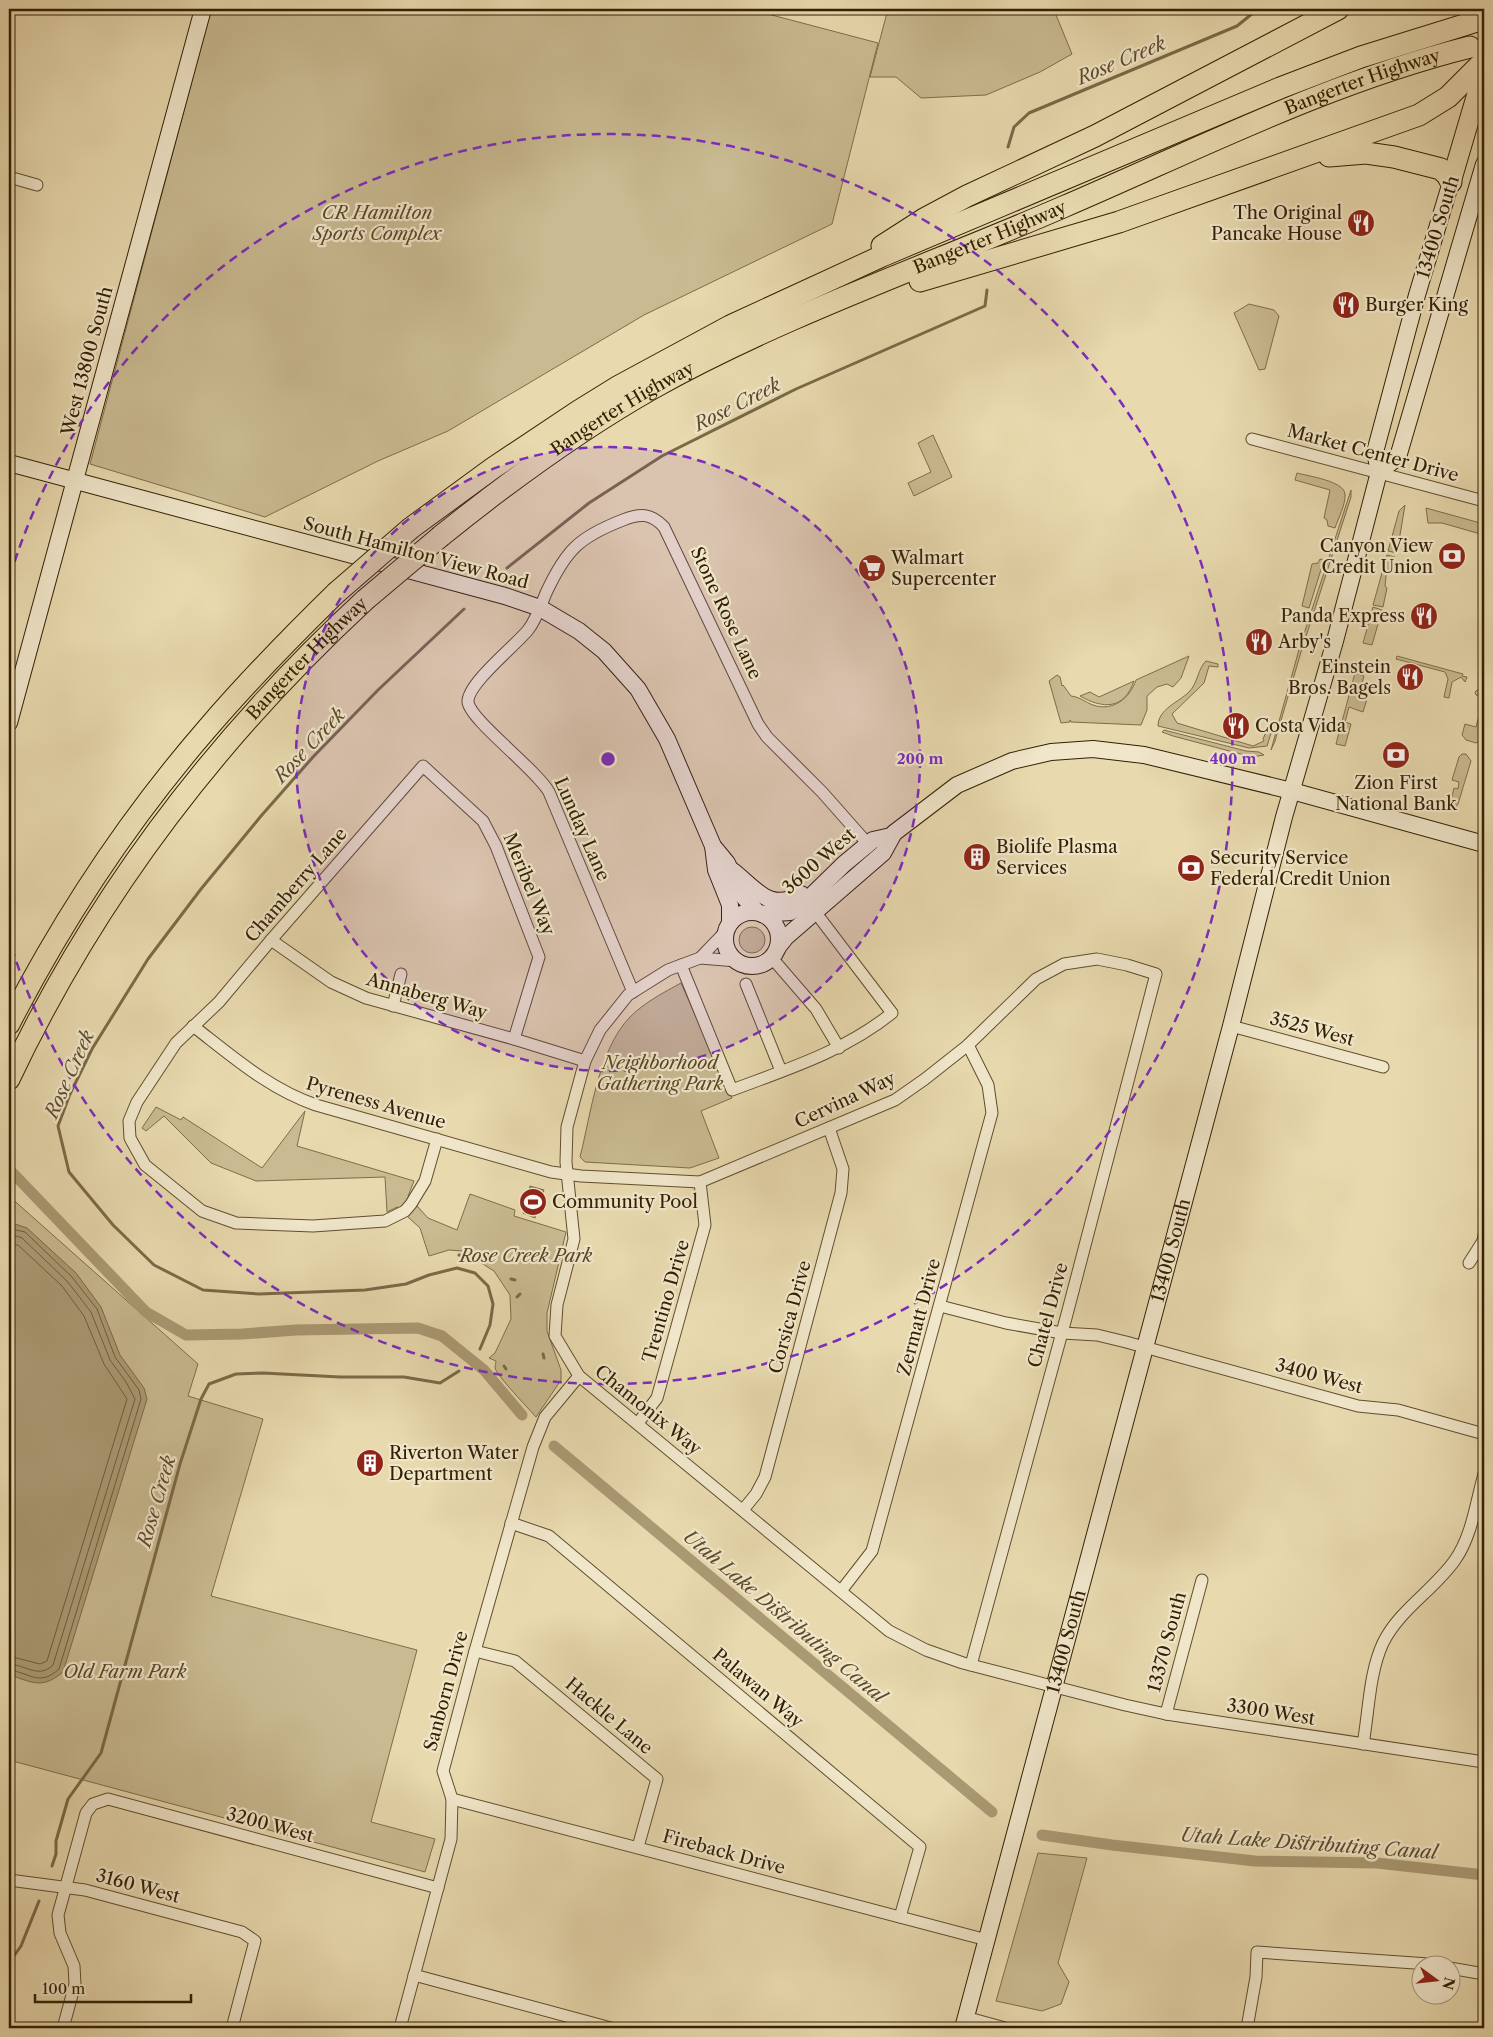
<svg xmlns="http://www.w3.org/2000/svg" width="1493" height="2037" font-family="'Libre Caslon Text',serif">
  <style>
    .green { fill: #c9ba91; stroke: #7e6d4a }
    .water { fill: #aa9a74; stroke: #7a6947 }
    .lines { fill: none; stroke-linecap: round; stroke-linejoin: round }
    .shore { stroke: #6e5d3c; stroke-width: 1 }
    .stream { stroke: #7a6947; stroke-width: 3 }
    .canal { stroke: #aa9a74; stroke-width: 11 }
    .street-casing { stroke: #604e2e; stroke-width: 13 }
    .secondary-casing { stroke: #332003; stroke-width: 18 }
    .primary-casing { stroke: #332003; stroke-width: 21 }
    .highway-casing { stroke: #332003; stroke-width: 23 }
    .street { stroke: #f0e6ca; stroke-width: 11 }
    .secondary { stroke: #f0e6ca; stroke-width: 16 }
    .primary { stroke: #e8d9ae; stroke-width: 19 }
    .highway { stroke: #e8d9ae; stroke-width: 21 }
    .highway-bridge-casing { stroke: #332003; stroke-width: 23; stroke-linecap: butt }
    .highway-bridge { stroke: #e8d9ae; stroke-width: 21 }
    .ring { fill: none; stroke: #7b2cbf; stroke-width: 2.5; stroke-dasharray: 9 6 }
    .labels { text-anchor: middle; stroke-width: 4.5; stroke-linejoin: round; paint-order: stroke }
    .street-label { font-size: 18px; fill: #332003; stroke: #f0e6ca }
    .park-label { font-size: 18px; font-style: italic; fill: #584626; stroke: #f0e6ca }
    .poi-label { font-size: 18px; fill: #332003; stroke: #f0e6ca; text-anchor: start }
    .water-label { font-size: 19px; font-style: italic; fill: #5d4b2b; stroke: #f0e6ca }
    .centre { fill: #7b2cbf; stroke: #f0e6ca; stroke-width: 2.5 }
    .ring-label { font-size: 15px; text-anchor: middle; font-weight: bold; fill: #7b2cbf; stroke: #f0e6ca; stroke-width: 4.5; stroke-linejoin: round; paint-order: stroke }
  </style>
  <rect width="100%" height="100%" fill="#e8d9ae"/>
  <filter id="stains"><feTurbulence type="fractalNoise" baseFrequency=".004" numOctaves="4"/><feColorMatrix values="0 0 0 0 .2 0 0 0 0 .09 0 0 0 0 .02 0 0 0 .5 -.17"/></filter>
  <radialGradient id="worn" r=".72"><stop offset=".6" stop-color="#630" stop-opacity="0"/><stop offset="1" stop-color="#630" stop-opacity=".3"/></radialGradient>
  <g class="green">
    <polygon points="211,9 749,9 878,43 832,224 644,315 448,431 378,461 265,517 90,464"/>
    <polygon points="888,9 1056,9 1054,10 1072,54 1040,72 986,95 921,98 896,77 870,77"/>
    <polygon points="1249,304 1274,310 1279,316 1265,369 1259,370 1234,313"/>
    <polygon points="933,435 952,477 914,496 908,483 931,472 918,443"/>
    <path d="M1297,473c11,3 47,8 48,21 1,10 -7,25 -10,34l-7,-2 -1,-6 -3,-2 6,-28 -35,-10z"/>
    <polygon points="1351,490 1351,497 1301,652 1275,741 1271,750 1300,646"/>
    <polygon points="1405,505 1397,553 1388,551 1399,511"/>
    <polygon points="1426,508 1484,524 1484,535 1442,523 1428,523"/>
    <polygon points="1387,555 1395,557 1386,576 1385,586 1387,588 1383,607 1373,605"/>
    <polygon points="1320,559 1324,560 1309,608 1302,606 1312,564 1318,563"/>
    <polygon points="1373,607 1382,610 1372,645 1363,643"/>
    <path d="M1189,656l-8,22 -8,9 -6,-3 -10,3 -10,9v14l-6,15 -70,-3 -1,-2v2l-9,1 -12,-42 8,-6 3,2 2,9 1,-1 8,11c9,1 14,6 22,9 20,7 37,-7 43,-25z"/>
    <polygon points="1397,656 1463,674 1462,676 1467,677 1465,682 1461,677 1452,682 1449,698 1444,697 1448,679 1445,672 1396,659"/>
    <path d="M1206,661l12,3v3l-9,-1 -5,17 -32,31 5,9 76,23 11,-5 -1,-2 7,-16 4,1 -7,22 -18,2 -91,-22c0,-17 21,-24 31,-34 9,-9 9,-24 17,-31z"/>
    <polygon points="1355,673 1364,676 1358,697 1367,699 1363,712 1349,707 1345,722 1351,724 1345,746 1336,744"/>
    <path d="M1134,681c-10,29 -31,28 -54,15l10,-4 9,5z"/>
    <polygon points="1477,690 1484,692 1484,731 1481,740 1476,743 1466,740 1462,735 1465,724 1476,727 1484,697 1476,695 1475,692"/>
    <polygon points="1164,730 1246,751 1259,752 1264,755 1252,757 1173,736 1162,732"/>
    <polygon points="1462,754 1466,754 1471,761 1458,804 1454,809 1452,807 1449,808 1454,788 1458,789 1459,782 1452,780 1459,757"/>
    <circle cx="752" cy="940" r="13"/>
    <path d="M681,983l51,115 -31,13 18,47 -29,10 -105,-6 -5,-5c11,-43 18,-107 50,-140 15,-15 33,-24 51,-34z"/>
    <path d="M156,1107l25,13 2,-3 79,51 43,-57 -8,35 117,35 -6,15 20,22 29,12 13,-36 45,16 -1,6 52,16 -19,81v18l14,39v10l-25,37c-7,-8 -39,-41 -41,-49 0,0 1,-7 1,-7l-7,-3 6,-5 16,-34 -1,-24 -16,-24 -32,-20 -13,-1 -20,6 -9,-28 -23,-21 -10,5 -2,-35 -129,4 -45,-18 -47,-47 -18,15 -4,-3z"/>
    <polygon points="9,1196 198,1364 188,1396 263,1419 211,1596 417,1650 371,1822 435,1839 425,1872 9,1760"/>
    <polygon points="1038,1853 1087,1858 1058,1963 1069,1982 1061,2004 1042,2011 996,2001"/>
  </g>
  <g class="water">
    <polygon points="530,1186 544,1190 535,1218 523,1213"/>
    <path d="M15,1224l12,4 49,45 25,34 19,48 24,33 3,11 -84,273c-22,18 -30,10 -54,3v-448z"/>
  </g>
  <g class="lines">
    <g class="shore">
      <path d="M9,1231l7,-1 9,2 47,45 25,32 18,48 24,33 2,9 -82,270c-20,18 -28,4 -50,1"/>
      <path d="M9,1237l7,-1 6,2 45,43 24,31 19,48 16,22 9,17 -82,266c-14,14 -27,0 -44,-1"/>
      <polyline points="9,1245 18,1245 62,1286 84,1316 104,1364 127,1399 47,1661 40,1664 9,1656"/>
    </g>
    <g class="stream">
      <polyline points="1008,147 1014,127 1029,113 1237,26 1258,9"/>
      <polyline points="507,568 589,503 662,456 796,389 985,306 987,290"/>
      <polyline points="464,609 378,690 313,757 261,816 201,889 148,959 92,1049 70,1094 58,1126 69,1172 113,1225 154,1265 203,1290 259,1294 365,1290 406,1284 429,1275 457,1268 475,1273 488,1286 493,1304 490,1325 480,1349"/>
      <polyline points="459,1255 463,1256"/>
      <polyline points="511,1279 515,1280"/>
      <polyline points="517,1297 520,1294"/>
      <polyline points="543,1354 544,1358"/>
      <polyline points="504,1366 506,1369"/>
      <polyline points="52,1866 56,1854 56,1841 68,1799 101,1753 180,1464 201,1399 209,1384 236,1374 263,1373 340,1377 404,1377 440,1383 459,1371"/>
      <polyline points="9,1963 21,1946 39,1901"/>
    </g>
    <g class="canal">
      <polyline points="9,1169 146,1312 186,1335 242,1334 296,1330 418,1328 442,1336 484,1370 522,1415"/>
      <polyline points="554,1446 992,1812"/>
      <polyline points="1042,1835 1112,1845 1255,1861 1377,1863 1484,1875"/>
    </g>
    <g class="street-casing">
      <g id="street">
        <polyline points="9,177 37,185"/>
        <polyline points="1252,439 1484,501"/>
        <polyline points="726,931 700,958 668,970 628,995 600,1030 585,1061 567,1127 566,1162 574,1239 557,1305 555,1336 579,1376 889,1631 926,1650 963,1663 1125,1705 1166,1714 1484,1762"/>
        <polyline points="271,940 331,982 366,998 514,1039 585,1061"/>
        <polyline points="700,958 737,961"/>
        <polyline points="772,958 816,1009 839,1048"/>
        <path d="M681,965l51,125c56,-21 113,-39 160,-77l-76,-100"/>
        <polyline points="746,984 781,1071"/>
        <path d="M633,992l-84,-200c-13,-23 -79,-72 -81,-90 -1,-18 47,-56 60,-72 8,-10 13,-25 18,-37 20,-43 33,-56 77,-73 17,-7 28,-7 41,7l94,197 9,13 55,55 46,52"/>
        <polyline points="393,1006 401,974"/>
        <path d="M193,1026c39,30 76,63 123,79l235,67 30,4 119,6 195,-82 30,-21 43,-34 68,-66 28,-15 33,-5 30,6 29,9 -90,344 -95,347"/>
        <polyline points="1231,1026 1383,1067"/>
        <polyline points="437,1139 425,1181 411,1204 405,1211 385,1221 313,1226 236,1223 202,1211 145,1165 130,1138 129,1121 137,1102 176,1043 219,1002 271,940 423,766 483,821 496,846 539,957 514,1039"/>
        <polyline points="1469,1263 1483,1241 1484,1235"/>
        <polyline points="940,1306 1006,1323 1062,1333 1097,1335 1126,1342 1358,1406 1398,1410 1484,1434"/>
        <polyline points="638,1423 657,1398 705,1225 700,1182"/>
        <polyline points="743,1510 756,1494 765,1477 841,1193 843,1169 829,1128"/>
        <polyline points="511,1523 549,1536 920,1847 900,1917"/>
        <polyline points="841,1591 872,1551 992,1113 988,1085 968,1045"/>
        <polyline points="475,1651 515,1661 657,1779 638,1847"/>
        <polyline points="1166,1714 1202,1580"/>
        <path d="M1363,1744c6,-33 6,-71 20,-101 16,-33 51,-53 72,-83 17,-24 21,-58 29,-86"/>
        <polyline points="452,1799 987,1940"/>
        <polyline points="9,1880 85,1890 242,1932 255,1941 232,2028"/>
        <polyline points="1450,1968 1484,1974"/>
        <polyline points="414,1975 611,2028"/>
        <polyline points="965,2017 1005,2028"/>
        <polyline points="63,2028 75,1984 74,1966 60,1933 58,1915 86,1813 93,1804 108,1799 438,1888"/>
        <polyline points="400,2028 451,1839 452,1799 443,1771 475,1651 533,1447 545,1417 579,1376"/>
        <polyline points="1247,2028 1256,1977 1257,1952 1429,1964"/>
      </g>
    </g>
    <g class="secondary-casing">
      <g id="secondary">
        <polyline points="9,463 505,596 540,608 579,631 604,651 638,689 667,739 713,846 727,863 742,895 757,912"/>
        <polyline points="1379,472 1398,457 1484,164"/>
        <polyline points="9,723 203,9"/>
        <polyline points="713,846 716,870 730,905 730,923"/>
        <path d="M733,871c23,18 37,42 68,23"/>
        <circle cx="752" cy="939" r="27"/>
        <polyline points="762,914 790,912 802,905 844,864 873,840 891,836"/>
        <polyline points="778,947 786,937 883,853 894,833 957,785 1012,761 1051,752 1093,749 1144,755 1292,791 1484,844"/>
        <path id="s1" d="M963,2028l268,-1002 53,-209 51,-176 44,-169 -4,-20 42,-157 34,-113"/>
      </g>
    </g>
    <g class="primary-casing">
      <polyline id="primary" points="1451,182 1484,70"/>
    </g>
    <g class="highway-casing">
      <g id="highway">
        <polyline points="1329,156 1366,153 1394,157 1441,169 1447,175 1451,182"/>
        <polyline points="882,246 924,219 967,196 1095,136 1338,9"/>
        <polyline points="920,281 1119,222 1419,115 1448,97 1484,61"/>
        <polyline points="411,528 493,468 577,412 619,386 730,326 882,256 1280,88 1361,57 1477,21"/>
        <path id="s2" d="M441,536c67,-54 136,-105 212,-148 129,-72 274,-122 410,-181 133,-57 266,-125 407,-160"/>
        <path d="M9,1024c54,-105 120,-205 197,-294 41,-48 85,-93 130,-137"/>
        <path id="s3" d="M9,1079c86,-182 208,-342 356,-479"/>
      </g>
    </g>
    <use href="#street" class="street"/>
    <use href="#secondary" class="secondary"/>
    <use href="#primary" class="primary"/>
    <use href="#highway" class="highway"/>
    <g class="highway-bridge-casing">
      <g id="highway-bridge">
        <polyline points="336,593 411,528"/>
        <polyline points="365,600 441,536"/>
      </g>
    </g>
    <use href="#highway-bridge" class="highway-bridge"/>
  </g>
  <circle cx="608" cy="759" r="312" fill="#7b2cbf" fill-opacity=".12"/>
  <g class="ring">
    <circle cx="608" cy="759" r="312"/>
    <path d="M10 576A625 625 0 1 1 10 942"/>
  </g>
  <defs>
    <g id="restaurant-disc" transform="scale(1.4375)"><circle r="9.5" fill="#8f2418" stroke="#f0e6ca"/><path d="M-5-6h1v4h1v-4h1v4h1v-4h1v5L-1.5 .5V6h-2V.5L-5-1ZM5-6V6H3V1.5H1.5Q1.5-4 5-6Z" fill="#fff"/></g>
    <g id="bank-disc" transform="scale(1.4375)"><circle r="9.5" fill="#8f2418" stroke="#f0e6ca"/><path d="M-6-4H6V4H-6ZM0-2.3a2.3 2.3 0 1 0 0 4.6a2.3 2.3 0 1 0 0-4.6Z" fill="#fff"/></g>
    <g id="supermarket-disc" transform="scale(1.4375)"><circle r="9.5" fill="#8f2418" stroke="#f0e6ca"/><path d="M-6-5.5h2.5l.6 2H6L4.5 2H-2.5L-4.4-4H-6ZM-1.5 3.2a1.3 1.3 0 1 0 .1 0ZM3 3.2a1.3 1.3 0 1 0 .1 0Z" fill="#fff"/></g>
    <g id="building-disc" transform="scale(1.4375)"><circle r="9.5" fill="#8f2418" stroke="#f0e6ca"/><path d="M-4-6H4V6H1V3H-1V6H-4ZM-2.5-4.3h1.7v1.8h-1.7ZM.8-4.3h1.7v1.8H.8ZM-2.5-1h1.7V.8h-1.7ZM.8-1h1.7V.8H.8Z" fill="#fff"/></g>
    <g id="stadium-disc" transform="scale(1.4375)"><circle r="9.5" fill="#8f2418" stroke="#f0e6ca"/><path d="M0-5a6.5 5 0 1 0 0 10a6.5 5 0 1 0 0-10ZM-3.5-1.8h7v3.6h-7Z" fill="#fff"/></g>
  </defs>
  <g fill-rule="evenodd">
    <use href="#restaurant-disc" x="1361" y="223"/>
    <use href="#restaurant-disc" x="1346" y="305"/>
    <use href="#bank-disc" x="1452" y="556"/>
    <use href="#supermarket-disc" x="872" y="568"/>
    <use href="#restaurant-disc" x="1424" y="616"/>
    <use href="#restaurant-disc" x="1259" y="642"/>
    <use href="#restaurant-disc" x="1410" y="677"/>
    <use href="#restaurant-disc" x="1236" y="726"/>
    <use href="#bank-disc" x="1396" y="755"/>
    <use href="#building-disc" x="977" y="857"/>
    <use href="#bank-disc" x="1191" y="868"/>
    <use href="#stadium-disc" x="533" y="1202"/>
    <use href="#building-disc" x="370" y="1463"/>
  </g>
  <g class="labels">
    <g class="street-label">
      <text dy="6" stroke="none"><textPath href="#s2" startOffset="1032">Bangerter Highway</textPath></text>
      <text transform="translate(1438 227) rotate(-73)" y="6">13400 South</text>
      <text dy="6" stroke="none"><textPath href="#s2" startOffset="628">Bangerter Highway</textPath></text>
      <text transform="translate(87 361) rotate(-75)" y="6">West 13800 South</text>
      <text dy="6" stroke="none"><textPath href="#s2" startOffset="222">Bangerter Highway</textPath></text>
      <text transform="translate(1373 453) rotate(15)" y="6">Market Center Drive</text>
      <text transform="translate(416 553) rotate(15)" y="6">South Hamilton View Road</text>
      <text transform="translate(726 613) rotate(65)" y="6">Stone Rose Lane</text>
      <text dy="6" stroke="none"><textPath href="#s3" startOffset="518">Bangerter Highway</textPath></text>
      <text transform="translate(582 829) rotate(66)" y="6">Lunday Lane</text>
      <text transform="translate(819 861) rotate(-41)" y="6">3600 West</text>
      <text transform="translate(529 884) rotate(68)" y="6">Meribel Way</text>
      <text transform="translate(296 885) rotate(-49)" y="6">Chamberry Lane</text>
      <text transform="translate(427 996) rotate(16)" y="6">Annaberg Way</text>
      <text transform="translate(1312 1029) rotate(15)" y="6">3525 West</text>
      <text transform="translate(845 1100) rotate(-25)" y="6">Cervina Way</text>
      <text transform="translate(376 1103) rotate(16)" y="6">Pyreness Avenue</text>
      <text dy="6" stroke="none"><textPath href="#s1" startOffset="805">13400 South</textPath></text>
      <text transform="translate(666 1301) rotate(-74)" y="6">Trentino Drive</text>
      <text transform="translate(1048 1315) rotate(-75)" y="6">Chatel Drive</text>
      <text transform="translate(790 1317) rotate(-75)" y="6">Corsica Drive</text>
      <text transform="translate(919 1317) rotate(-75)" y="6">Zermatt Drive</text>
      <text transform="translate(1319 1376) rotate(15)" y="6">3400 West</text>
      <text transform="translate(648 1410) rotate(39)" y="6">Chamonix Way</text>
      <text dy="6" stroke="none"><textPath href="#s1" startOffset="400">13400 South</textPath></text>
      <text transform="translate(1167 1642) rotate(-75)" y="6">13370 South</text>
      <text transform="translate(758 1688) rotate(40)" y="6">Palawan Way</text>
      <text transform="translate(446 1691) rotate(-75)" y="6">Sanborn Drive</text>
      <text transform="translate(1271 1712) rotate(9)" y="6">3300 West</text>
      <text transform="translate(609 1716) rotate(40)" y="6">Hackle Lane</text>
      <text transform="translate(270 1825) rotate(15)" y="6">3200 West</text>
      <text transform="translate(724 1852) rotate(15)" y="6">Fireback Drive</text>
      <text transform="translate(138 1886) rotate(15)" y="6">3160 West</text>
    </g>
    <g class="park-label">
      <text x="377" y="219">CR Hamilton<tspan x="377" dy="21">Sports Complex</tspan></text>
      <text x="660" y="1069">Neighborhood<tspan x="660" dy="21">Gathering Park</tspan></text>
      <text x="526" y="1262">Rose Creek Park</text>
      <text x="125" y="1678">Old Farm Park</text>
    </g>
    <g class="poi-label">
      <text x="1342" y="219" text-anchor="end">The Original<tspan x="1342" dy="21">Pancake House</tspan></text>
      <text x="1365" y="311">Burger King</text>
      <text x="1433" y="552" text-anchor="end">Canyon View<tspan x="1433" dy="21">Credit Union</tspan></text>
      <text x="891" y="564">Walmart<tspan x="891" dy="21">Supercenter</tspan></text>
      <text x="1405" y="622" text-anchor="end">Panda Express</text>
      <text x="1278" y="648">Arby's</text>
      <text x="1391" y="673" text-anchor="end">Einstein<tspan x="1391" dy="21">Bros. Bagels</tspan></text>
      <text x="1255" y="732">Costa Vida</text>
      <text x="1396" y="789" text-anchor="middle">Zion First<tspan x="1396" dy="21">National Bank</tspan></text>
      <text x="996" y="853">Biolife Plasma<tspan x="996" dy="21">Services</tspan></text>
      <text x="1210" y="864">Security Service<tspan x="1210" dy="21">Federal Credit Union</tspan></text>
      <text x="552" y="1208">Community Pool</text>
      <text x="389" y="1459">Riverton Water<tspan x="389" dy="21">Department</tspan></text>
    </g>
    <g class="water-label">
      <text transform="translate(1121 60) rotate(-23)" y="7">Rose Creek</text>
      <text transform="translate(737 404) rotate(-27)" y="7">Rose Creek</text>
      <text transform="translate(309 745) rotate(-47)" y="7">Rose Creek</text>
      <text transform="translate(69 1074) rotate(-66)" y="7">Rose Creek</text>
      <text transform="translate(156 1501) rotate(-74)" y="7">Rose Creek</text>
      <text transform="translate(785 1616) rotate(40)" y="7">Utah Lake Distributing Canal</text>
      <text transform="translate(1309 1843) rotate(4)" y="7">Utah Lake Distributing Canal</text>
    </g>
  </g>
  <circle cx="608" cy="759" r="8" class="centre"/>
  <g class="ring-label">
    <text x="920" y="764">200 m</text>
    <text x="1233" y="764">400 m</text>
  </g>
  <rect width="1493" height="2037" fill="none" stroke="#e8d9ae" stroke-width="30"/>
  <rect x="10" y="10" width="1473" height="2017" fill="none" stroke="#332003" stroke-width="2.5"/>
  <rect x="15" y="15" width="1463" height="2007" fill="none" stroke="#332003"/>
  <g transform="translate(1436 1980) rotate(105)"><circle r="24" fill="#f0e6ca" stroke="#a4977a"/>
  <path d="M0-4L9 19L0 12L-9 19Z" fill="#8f2418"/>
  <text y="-8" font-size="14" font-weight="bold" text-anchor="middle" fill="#332003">N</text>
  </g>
  <path d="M35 1994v8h156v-8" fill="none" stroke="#332003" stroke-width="2.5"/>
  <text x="42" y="1994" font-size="15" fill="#332003" stroke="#f0e6ca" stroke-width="4" paint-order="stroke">100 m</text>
  <rect width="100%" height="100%" filter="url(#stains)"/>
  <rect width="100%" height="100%" fill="url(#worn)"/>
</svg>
